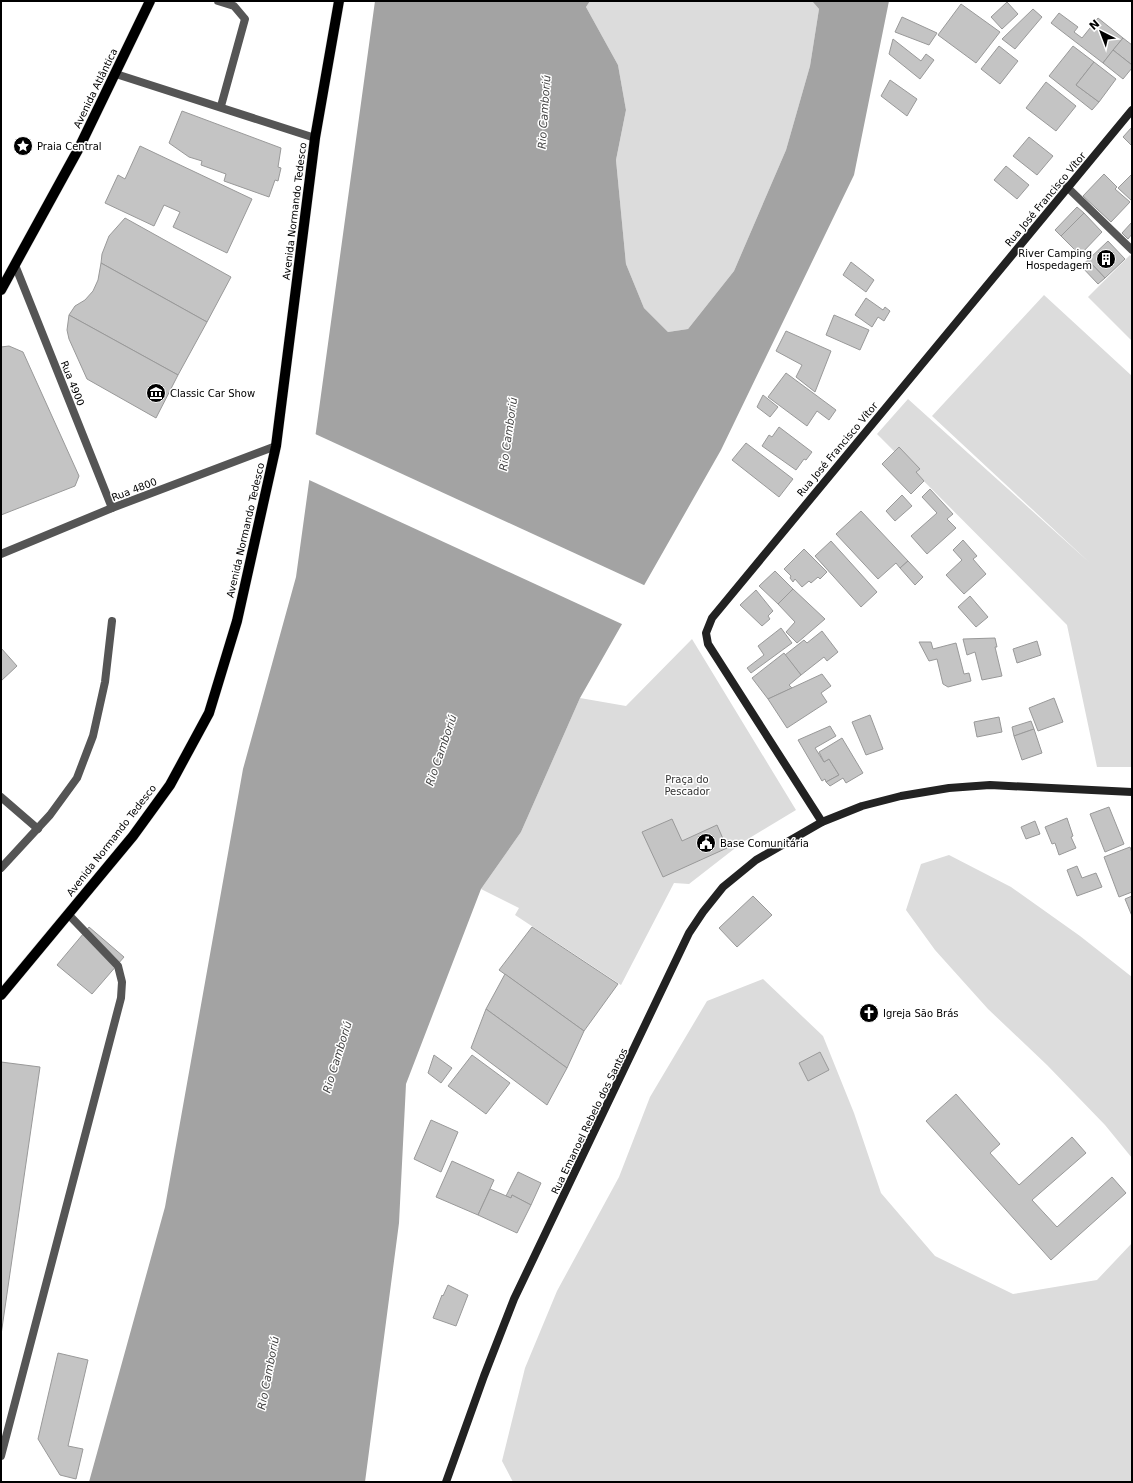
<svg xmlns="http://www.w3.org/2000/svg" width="1133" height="1483" font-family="'DejaVu Sans',sans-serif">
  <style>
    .green { fill: #dcdcdc }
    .water { fill: #a3a3a3 }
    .pier { fill: #fff }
    .building { fill: #c4c4c4; stroke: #999 }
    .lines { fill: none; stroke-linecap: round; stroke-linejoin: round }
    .primary-casing { stroke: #dbdbdb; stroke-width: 11 }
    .lane { stroke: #555; stroke-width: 8 }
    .street { stroke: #555; stroke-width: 8 }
    .secondary { stroke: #222; stroke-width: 8 }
    .primary { stroke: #000; stroke-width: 10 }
    .labels { text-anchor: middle; stroke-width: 3; stroke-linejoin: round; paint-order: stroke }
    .street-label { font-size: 10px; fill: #000; stroke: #fff }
    .poi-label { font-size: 10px; fill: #000; stroke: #fff; text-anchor: start }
    .park-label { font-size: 10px; fill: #333; stroke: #fff }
    .water-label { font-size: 11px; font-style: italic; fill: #444; stroke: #fff }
  </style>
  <rect width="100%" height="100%" fill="#fff"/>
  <g class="green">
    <polygon points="590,1 812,1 819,9 810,66 786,150 734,271 688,329 668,332 644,308 626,264 616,160 626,110 618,65 586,7"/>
    <polygon points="1130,255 1132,257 1132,341 1088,297"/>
    <polygon points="1044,295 1132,376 1132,591 1130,593 1132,592 1132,767 1097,767 1067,625 877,434 908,399 1090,563 932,416"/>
    <polygon points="692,639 796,810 743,842 689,884 674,883 621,985 515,915 519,908 481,889 521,832 580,698 626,706"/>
    <polygon points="949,855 1011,887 1080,936 1132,977 1132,1158 1105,1125 1047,1065 988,1009 935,950 906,910 921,864"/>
    <polygon points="763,979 823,1036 854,1113 881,1193 935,1256 1013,1294 1097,1280 1132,1243 1132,1482 513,1482 502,1461 525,1368 557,1291 619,1177 650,1097 707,1001"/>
  </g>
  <polygon class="water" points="375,1 590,1 586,7 618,65 626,110 616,160 626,264 644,308 668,332 688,329 734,271 786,150 810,66 819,9 812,1 889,1 854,175 721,450 580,698 521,832 481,889 406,1084 399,1223 365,1482 89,1482 165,1207 243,769 296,577"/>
  <polygon class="pier" points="313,433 646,586 624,625 307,479"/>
  <g class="building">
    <polygon points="1007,2 1018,14 1002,29 991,17"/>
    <polygon points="961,4 1000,32 976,63 938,35"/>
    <polygon points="1033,9 1042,17 1015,49 1002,39"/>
    <polygon points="1059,13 1078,27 1074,32 1082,38 1098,18 1123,38 1103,63 1051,23"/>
    <polygon points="902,17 937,33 929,45 895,32"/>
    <polygon points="1123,38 1132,45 1132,65 1113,50"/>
    <polygon points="893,39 921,61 926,54 934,60 920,79 889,54"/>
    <polygon points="999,46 1018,61 1000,84 981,69"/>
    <polygon points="1073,46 1094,62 1076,85 1099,102 1092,110 1049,76"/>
    <polygon points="1113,50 1132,65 1132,68 1123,79 1103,63"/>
    <polygon points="1094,62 1116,79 1099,102 1076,85"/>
    <polygon points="890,80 917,99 907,116 881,96"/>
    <polygon points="1046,82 1076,106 1056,131 1026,108"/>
    <polygon points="182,111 281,148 278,167 281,168 278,181 275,180 269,197 224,181 226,174 201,165 202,161 189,157 169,143"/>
    <polygon points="1132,127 1132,146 1123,137"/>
    <polygon points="1029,137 1053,156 1037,175 1013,156"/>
    <polygon points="140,146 252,199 227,253 173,227 180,212 164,205 154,226 105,203 118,175 125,179"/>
    <polygon points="1006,166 1029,185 1017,199 994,180"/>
    <polygon points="1104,174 1117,187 1115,189 1130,202 1111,222 1083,196"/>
    <polygon points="1132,174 1132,201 1118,188"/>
    <polygon points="1077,207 1084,213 1061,236 1055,230"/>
    <polygon points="1084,213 1102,232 1080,255 1061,236"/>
    <polygon points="125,218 231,277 207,322 101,263 102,254 109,236"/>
    <polygon points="1132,222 1132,234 1128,239 1122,233"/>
    <polygon points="1108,241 1125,259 1105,278 1088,260"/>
    <polygon points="1088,260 1105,278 1098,284 1081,266"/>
    <polygon points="851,262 874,280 866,292 843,275"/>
    <polygon points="101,263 207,322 178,375 69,315 75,306 85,300 93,291 98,280"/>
    <polygon points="866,298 883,310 885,307 890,311 884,321 878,317 872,327 855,315"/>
    <polygon points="69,315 178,375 156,418 87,379 69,339 67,330"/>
    <polygon points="834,315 869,330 860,350 826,335"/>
    <polygon points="786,331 831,351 815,392 796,377 802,365 776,351"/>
    <polygon points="9,346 23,352 79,476 75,486 1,515 1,347"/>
    <polygon points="786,373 836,410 829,420 817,411 807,426 768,397"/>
    <polygon points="763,395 778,407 770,417 757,407"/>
    <polygon points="779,427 812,452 806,460 804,459 796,470 762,446 769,435 772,437"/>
    <polygon points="746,443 793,479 779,497 732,460"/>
    <polygon points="899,447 920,469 916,472 924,481 911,494 882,464"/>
    <polygon points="930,489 953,514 947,519 956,528 927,554 911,536 937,513 922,497"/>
    <polygon points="902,495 912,506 895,521 886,511"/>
    <polygon points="861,511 908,561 900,568 896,563 878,579 836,534"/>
    <polygon points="963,540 977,556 973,559 986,574 964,594 946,575 962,560 953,550"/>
    <polygon points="831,541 877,592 861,607 815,556"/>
    <polygon points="804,549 827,572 820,579 818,577 811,583 809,581 802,587 795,579 793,582 790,578 791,576 784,569"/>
    <polygon points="908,561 923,577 915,585 900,568"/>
    <polygon points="775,571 793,589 778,604 759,586"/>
    <polygon points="793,589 825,619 797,643 786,632 795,622 778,604"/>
    <polygon points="756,590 773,611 768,616 770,619 762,626 740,605"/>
    <polygon points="970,596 988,617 976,627 958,607"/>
    <polygon points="781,628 792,643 751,673 747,668 764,655 758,646"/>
    <polygon points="822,631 838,652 827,661 824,657 801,675 785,655 804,640 807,643"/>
    <polygon points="995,638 997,647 995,647 1002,676 982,680 975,652 967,655 963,639"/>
    <polygon points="1037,641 1041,655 1017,663 1013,649"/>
    <polygon points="919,642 931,642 933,649 956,643 964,674 969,673 971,681 948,687 943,684 937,659 929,661"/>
    <polygon points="1,648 17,666 1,681"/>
    <polygon points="784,653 801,675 789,685 792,688 768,699 752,678"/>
    <polygon points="822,674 831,686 821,693 827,702 787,728 768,699"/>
    <polygon points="1054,698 1063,722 1038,731 1029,708"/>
    <polygon points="870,715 883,749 866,755 852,722"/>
    <polygon points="999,717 1002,732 977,737 974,722"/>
    <polygon points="1031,721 1034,729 1014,736 1012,727"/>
    <polygon points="830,726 836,736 815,748 824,762 829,759 839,775 826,782 825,779 822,781 798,740"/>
    <polygon points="1034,729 1042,753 1022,760 1014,736"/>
    <polygon points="842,738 863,773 846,783 843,778 830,786 826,782 839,775 829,759 824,762 819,752"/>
    <polygon points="1109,807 1124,844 1105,852 1090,814"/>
    <polygon points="1067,818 1073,836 1071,837 1076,848 1059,855 1055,843 1052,844 1045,827"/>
    <polygon points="672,819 682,841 717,825 727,848 663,877 642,832"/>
    <polygon points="1035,821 1040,834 1026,839 1021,827"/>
    <polygon points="1130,847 1132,853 1132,892 1119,897 1104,857"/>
    <polygon points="1077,866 1082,878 1096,873 1102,887 1077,896 1067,870"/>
    <polygon points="753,896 772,915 737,947 719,928"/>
    <polygon points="1132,896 1132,916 1125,899"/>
    <polygon points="89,927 124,957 92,994 57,965"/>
    <polygon points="532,927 618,984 584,1031 499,970"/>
    <polygon points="505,974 584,1031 567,1068 486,1009"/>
    <polygon points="486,1009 567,1068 547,1105 471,1048"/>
    <polygon points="820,1052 829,1070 808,1081 799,1063"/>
    <polygon points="434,1055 452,1068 441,1083 428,1073"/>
    <polygon points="472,1055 510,1083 486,1114 448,1086"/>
    <polygon points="1,1062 40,1067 1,1335"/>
    <polygon points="956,1094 1000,1144 990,1153 1019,1185 1072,1137 1086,1153 1032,1200 1057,1227 1112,1177 1126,1193 1051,1260 926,1121"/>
    <polygon points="431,1120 458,1132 441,1172 414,1159"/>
    <polygon points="452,1161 494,1180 478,1215 436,1197"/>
    <polygon points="518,1172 541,1183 531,1205 512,1195 511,1198 506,1196"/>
    <polygon points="490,1189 511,1198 512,1195 531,1205 517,1233 478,1215"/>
    <polygon points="448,1285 468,1295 456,1326 433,1318 442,1295 443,1296"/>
    <polygon points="58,1353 88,1360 68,1446 83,1449 76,1479 60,1475 38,1439"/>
  </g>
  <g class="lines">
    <g class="primary-casing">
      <g id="primary">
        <polyline points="1,290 79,148 150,1"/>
        <polyline points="1,995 133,836 170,785 209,713 237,621 276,446 315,138 339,1"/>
      </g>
    </g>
    <g class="lane">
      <polyline points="218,1 234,6 245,19 221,106"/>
      <polyline points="116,74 315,138"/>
      <polyline points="1,797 38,829"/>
      <polyline points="1,868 50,815 77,778 93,736 105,682 112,621"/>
      <polyline points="1,1456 121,998 122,982 118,966 68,914"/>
    </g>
    <g class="street">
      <polyline points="1067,187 1132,250"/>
      <polyline points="15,265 112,508"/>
      <polyline points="1,554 112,508 276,446"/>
    </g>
    <g class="secondary">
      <polyline points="822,822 708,644 706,633 712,618 1132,110"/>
      <polyline points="446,1482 484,1376 514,1299 689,933 703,912 723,887 756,860 822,822 862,806 901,796 949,788 990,785 1132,792"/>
    </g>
    <use href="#primary" class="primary"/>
  </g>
  <defs>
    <g id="sight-disc" transform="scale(1)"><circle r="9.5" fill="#000" stroke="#fff"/><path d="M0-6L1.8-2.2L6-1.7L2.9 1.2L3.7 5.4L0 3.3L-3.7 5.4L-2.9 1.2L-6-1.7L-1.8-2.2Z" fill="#fff"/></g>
    <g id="building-disc" transform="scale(1)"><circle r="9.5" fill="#000" stroke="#fff"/><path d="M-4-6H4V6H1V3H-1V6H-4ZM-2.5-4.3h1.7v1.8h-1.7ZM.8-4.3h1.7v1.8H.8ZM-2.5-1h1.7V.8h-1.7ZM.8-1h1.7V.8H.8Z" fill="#fff"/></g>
    <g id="museum-disc" transform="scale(1)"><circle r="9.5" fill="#000" stroke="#fff"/><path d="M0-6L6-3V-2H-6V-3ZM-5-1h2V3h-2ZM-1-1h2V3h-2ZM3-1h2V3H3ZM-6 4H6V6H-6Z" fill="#fff"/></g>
    <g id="civic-disc" transform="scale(1)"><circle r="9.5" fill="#000" stroke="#fff"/><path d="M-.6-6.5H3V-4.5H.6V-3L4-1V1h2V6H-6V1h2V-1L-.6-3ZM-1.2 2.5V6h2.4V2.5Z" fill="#fff"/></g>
    <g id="church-disc" transform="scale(1)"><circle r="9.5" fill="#000" stroke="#fff"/><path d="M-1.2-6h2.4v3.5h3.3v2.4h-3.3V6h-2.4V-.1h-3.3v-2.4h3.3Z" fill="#fff"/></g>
  </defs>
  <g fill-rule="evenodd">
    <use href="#sight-disc" x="23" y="146"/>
    <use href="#building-disc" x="1106" y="259"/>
    <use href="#museum-disc" x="156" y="393"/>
    <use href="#civic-disc" x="706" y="843"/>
    <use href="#church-disc" x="869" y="1013"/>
  </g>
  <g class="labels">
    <g class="street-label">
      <text transform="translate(95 88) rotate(-64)" y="4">Avenida Atlântica</text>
      <text transform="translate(1045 199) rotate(-50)" y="4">Rua José Francisco Vítor</text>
      <text transform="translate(294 211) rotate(-83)" y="4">Avenida Normando Tedesco</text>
      <text transform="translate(73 383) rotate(68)" y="4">Rua 4900</text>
      <text transform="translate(837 449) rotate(-50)" y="4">Rua José Francisco Vítor</text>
      <text transform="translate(134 489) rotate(-21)" y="4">Rua 4800</text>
      <text transform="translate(245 530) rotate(-77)" y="4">Avenida Normando Tedesco</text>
      <text transform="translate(111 840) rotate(-52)" y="4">Avenida Normando Tedesco</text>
      <text transform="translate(589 1121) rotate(-64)" y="4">Rua Emanoel Rebelo dos Santos</text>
    </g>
    <g class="poi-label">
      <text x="37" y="150">Praia Central</text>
      <text x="1092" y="257" text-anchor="end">River Camping<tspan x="1092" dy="12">Hospedagem</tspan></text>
      <text x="170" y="397">Classic Car Show</text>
      <text x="720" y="847">Base Comunitária</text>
      <text x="883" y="1017">Igreja São Brás</text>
    </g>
    <g class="park-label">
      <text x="687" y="783">Praça do<tspan x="687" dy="12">Pescador</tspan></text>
    </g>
    <g class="water-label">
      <text transform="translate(544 112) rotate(-86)" y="4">Rio Camboriú</text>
      <text transform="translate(508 434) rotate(-82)" y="4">Rio Camboriú</text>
      <text transform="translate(441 750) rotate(-71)" y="4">Rio Camboriú</text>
      <text transform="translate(337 1057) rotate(-73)" y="4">Rio Camboriú</text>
      <text transform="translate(268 1373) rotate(-79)" y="4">Rio Camboriú</text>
    </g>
  </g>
  <rect width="1133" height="1483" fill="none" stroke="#000000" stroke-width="4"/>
  <g transform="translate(1101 32) rotate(318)" stroke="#ffffff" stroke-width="3" paint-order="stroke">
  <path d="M0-3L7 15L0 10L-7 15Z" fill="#000000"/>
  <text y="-6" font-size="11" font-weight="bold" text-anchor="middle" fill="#000000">N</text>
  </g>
</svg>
